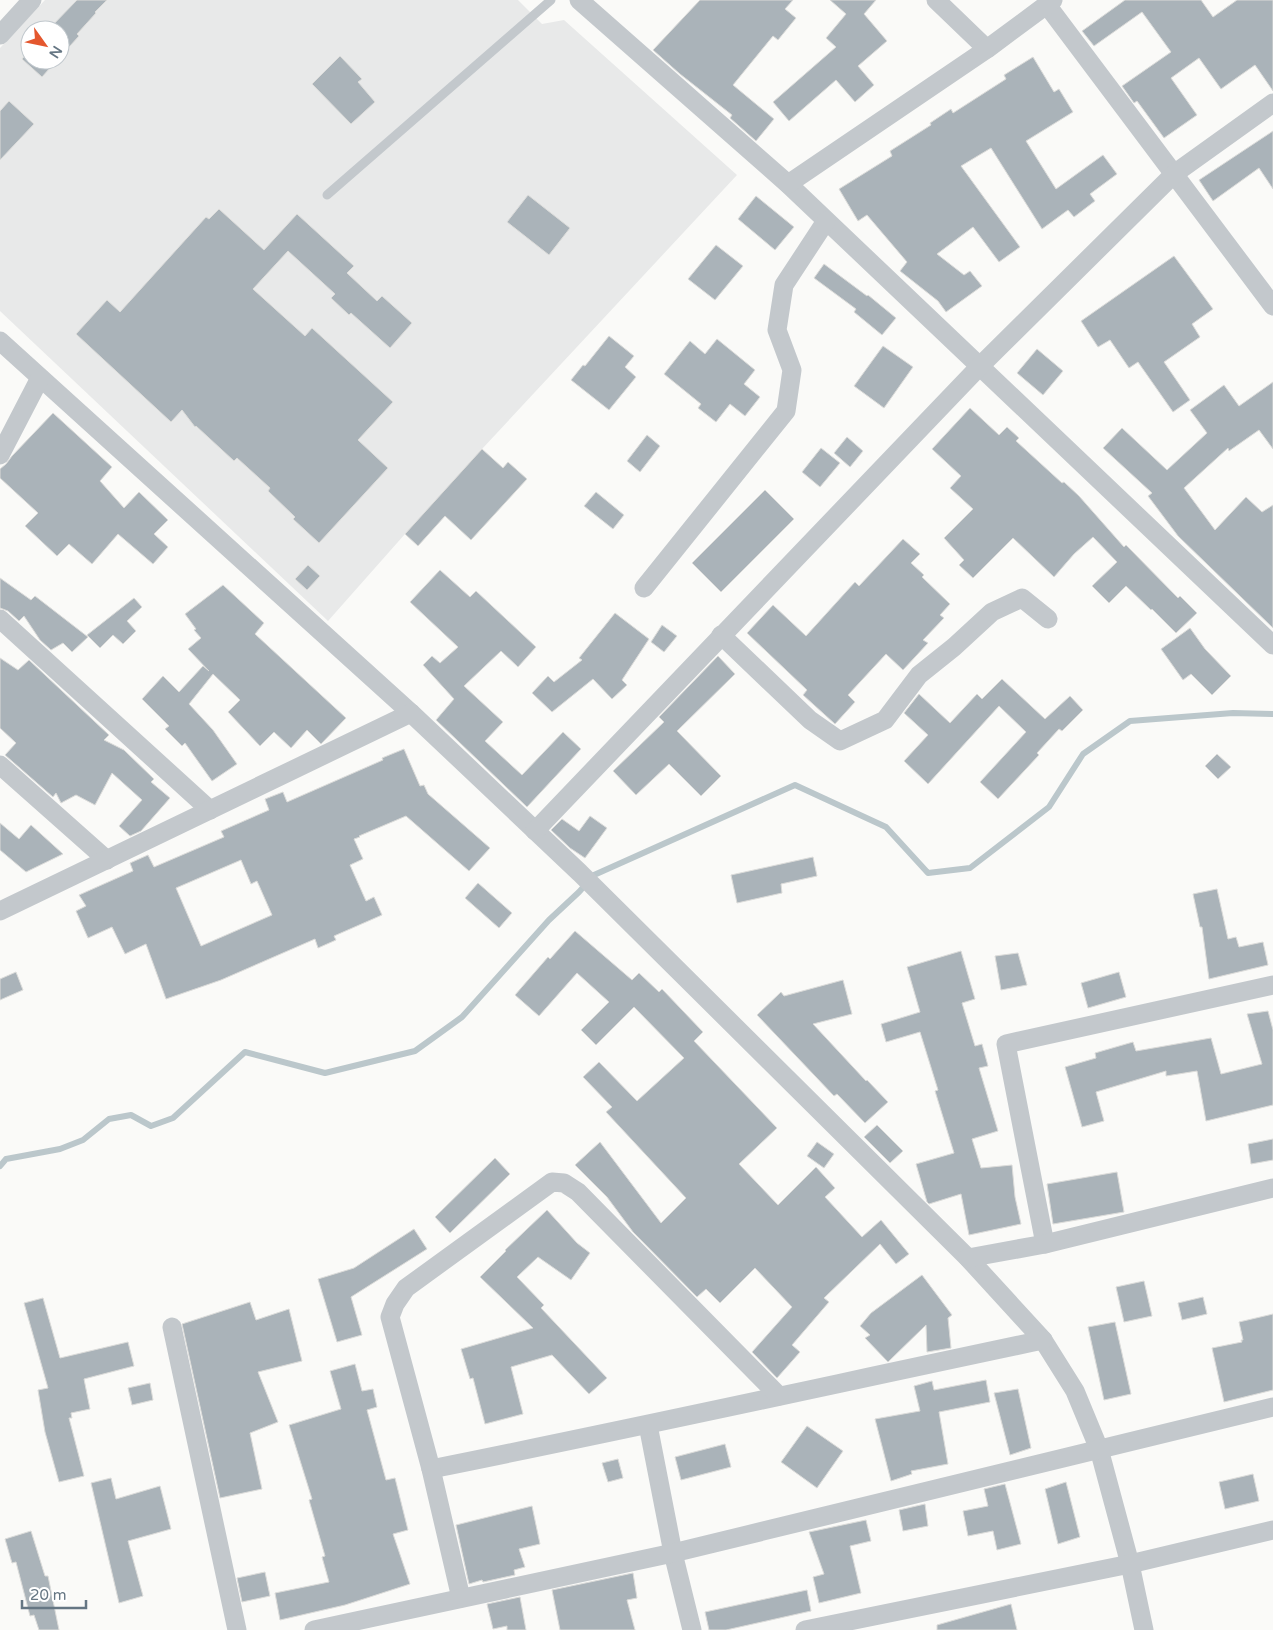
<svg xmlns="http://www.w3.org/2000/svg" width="1273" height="1630" font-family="'Varela Round',sans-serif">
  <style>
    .built { fill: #e8e9e9; fill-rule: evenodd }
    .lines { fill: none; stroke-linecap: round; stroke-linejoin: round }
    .stream { stroke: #bbc7cb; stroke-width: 6 }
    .building { fill: #aab3b9; stroke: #dcdcda; fill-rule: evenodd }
    .lane { stroke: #c3c8cc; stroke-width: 9 }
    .street { stroke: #c3c8cc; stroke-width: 19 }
  </style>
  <rect width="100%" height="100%" fill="#fafaf8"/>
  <path class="built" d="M45,0h473l24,24 22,-4 173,155 -255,274 -77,85 -77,87 -328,-310v-263zM30,30h30v30h-30z"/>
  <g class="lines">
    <polyline class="stream" points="0,1166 6,1159 60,1149 83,1140 109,1119 131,1115 151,1126 173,1118 245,1052 325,1073 415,1051 462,1017 549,920 579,892 594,875 795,785 886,827 928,873 970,868 1049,807 1083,754 1130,721 1233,713 1273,714"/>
  </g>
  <g class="building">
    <polygon points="77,0 107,0 95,12 96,13 77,34 79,36 60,57 60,30 48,30"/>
    <polygon points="700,0 793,0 785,9 796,18 778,40 773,36 733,85 774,119 756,141 730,118 732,115 680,74 653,50"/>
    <polygon points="830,0 876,0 864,14 887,41 858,66 874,85 855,102 836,80 789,121 773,102 836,47 826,38 846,14"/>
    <polygon points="1125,0 1201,0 1213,17 1237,0 1273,0 1273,91 1255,65 1221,89 1199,58 1171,78 1197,115 1164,138 1137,101 1134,103 1122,86 1171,52 1142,12 1094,46 1082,31"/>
    <polygon points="30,50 30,60 57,60 42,77 22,59"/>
    <polygon points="340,56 362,79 358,82 375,102 351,124 312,84"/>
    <polygon points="1033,57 1054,92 1059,89 1073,112 1026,141 1056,189 1103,155 1117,174 1090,194 1095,201 1074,217 1068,210 1042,229 991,148 961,166 1020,247 999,262 973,227 937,254 964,275 970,271 982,286 946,312 938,301 900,271 907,262 867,215 858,221 839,189 892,156 890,151 931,125 930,123 951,109 953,113 1006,79 1004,75"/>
    <polygon points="9,101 34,124 0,160 0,111"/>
    <polygon points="1273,131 1273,189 1259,168 1213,201 1199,180"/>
    <polygon points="528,195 570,228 549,255 507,222"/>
    <polygon points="756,196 794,227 775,250 738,219"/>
    <polygon points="219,209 264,250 297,214 354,266 347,273 377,301 382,296 412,323 390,348 351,313 349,315 331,298 335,294 288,251 253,289 305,336 312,328 393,402 358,440 388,468 319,543 293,519 295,517 268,491 270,488 237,458 234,461 196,426 195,427 182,410 171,422 76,334 107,300 120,312 206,217 209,219"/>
    <polygon points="716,245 743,266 715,300 688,279"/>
    <polygon points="1174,256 1213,309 1192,324 1200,337 1164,362 1190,400 1173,412 1138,362 1129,368 1110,340 1098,347 1081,321"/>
    <polygon points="824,264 867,296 868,295 896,318 882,335 854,312 856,309 814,278"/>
    <polygon points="609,336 634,356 625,367 636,377 609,410 571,380 583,365 585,366"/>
    <polygon points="717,339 755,370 744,384 760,397 745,416 730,404 716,422 698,408 701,404 664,374 690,341 705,354"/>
    <polygon points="883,346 913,367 884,408 854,386"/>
    <polygon points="1037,349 1063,371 1043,395 1017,373"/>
    <polygon points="1273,382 1273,449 1259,430 1229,451 1228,448 1184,488 1215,530 1246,497 1262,512 1273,505 1273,628 1178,536 1148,496 1152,493 1103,448 1122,428 1167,470 1207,433 1190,410 1224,385 1239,406"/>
    <polygon points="970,408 999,435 1007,427 1019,438 1016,441 1062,483 1064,482 1079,496 1124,547 1126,545 1178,598 1180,596 1197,613 1176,633 1152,609 1151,610 1126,586 1109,603 1092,586 1117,562 1093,537 1074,554 1054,577 1013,538 973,578 959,565 964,560 944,538 973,509 950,488 961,476 932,449"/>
    <polygon points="53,413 112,467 100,481 124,508 139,492 168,520 154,534 168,547 153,564 118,534 92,564 69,544 57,556 25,526 38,513 0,478 0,469 6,464 12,456"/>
    <polygon points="647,435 660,446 640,472 627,461"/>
    <polygon points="847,437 863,451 850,467 834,453"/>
    <polygon points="821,448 840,463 820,487 802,472"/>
    <polygon points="482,449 503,468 508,462 527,479 471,540 445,516 418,546 405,534"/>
    <polygon points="765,490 794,519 721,592 692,563"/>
    <polygon points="596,492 624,515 613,529 584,506"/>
    <polygon points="903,539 920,554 911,563 924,575 922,577 950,604 940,615 944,618 923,640 928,643 903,670 886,654 848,695 855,702 835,724 803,695 807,690 747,633 773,605 806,636 855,582 859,586"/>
    <polygon points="308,565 320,576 307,590 295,579"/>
    <polygon points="440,570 470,597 476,591 536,647 518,667 501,651 464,686 503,722 485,741 522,775 563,732 581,749 527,807 436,720 454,699 423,665 432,656 440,663 458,647 410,602"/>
    <polygon points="0,578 31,600 35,596 88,637 72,652 63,643 51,650 40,640 24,616 19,621 8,611 0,608"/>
    <polygon points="223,585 264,623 255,634 346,718 321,744 307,730 291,748 274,732 260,746 228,712 240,700 213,674 189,704 213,730 237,764 212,781 185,743 182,746 165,729 169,726 142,699 163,676 179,692 203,666 209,671 188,649 201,638 194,630 196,629 185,614"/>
    <polygon points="134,598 142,607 127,621 136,631 123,644 113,635 100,648 87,635"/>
    <polygon points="615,613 649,639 622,680 627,685 612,699 593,679 552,712 532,693 548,676 554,682 582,660 579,658"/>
    <polygon points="662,625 677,636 664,652 651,642"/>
    <polygon points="1190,628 1205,649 1231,676 1212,695 1191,674 1183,680 1161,649"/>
    <polygon points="718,656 735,674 677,731 721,776 701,796 669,764 636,795 613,771 664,722 659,717"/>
    <polygon points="0,658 18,670 29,660 109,735 104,740 124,750 154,779 151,782 170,798 141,831 130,836 119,826 142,800 112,773 95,805 76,795 61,803 56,793 53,797 5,755 16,743 0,728"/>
    <polygon points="1002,679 1045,719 1070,696 1083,710 1062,731 1059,729 1037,753 1039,755 998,799 980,782 1026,732 999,706 928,784 904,761 928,735 904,713 919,694 950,723 977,694 982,699"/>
    <path d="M404,749l16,37 4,-1 4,9 62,54 -21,23 -63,-55 -47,20 1,1 -6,2 9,20 -13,6 16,36 8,-4 8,18 -48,21 2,4 -18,8 -3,-9 -94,41 -55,19 -20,-55 -21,10 -13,-27 -24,11 -12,-27 10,-5 -7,-11 54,-24 -3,-8 18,-8 6,12 70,-30 -3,-6 48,-21 -4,-11 18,-7 4,10 96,-42 -1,-2zM241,860l10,24 6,-3 15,34 -71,31 -25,-58z"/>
    <polygon points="1217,754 1231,767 1218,779 1205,766"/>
    <polygon points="590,816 607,828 585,858 570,848 551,830 562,819 579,831"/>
    <polygon points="0,823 19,839 31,825 63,854 26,872 0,850"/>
    <polygon points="813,857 817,876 781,884 782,893 737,903 731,875"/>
    <polygon points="478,883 512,913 499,928 465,898"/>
    <polygon points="1217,889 1228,939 1236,937 1239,947 1263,942 1268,965 1209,979 1202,927 1200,927 1193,894"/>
    <polygon points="575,931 632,980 639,973 659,992 662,989 703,1032 694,1041 777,1128 739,1164 778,1205 816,1167 835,1188 825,1197 862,1237 881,1220 909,1254 896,1264 880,1244 824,1298 829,1302 792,1345 800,1352 777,1378 752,1352 792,1307 755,1268 720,1303 706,1289 697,1297 633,1232 607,1197 575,1165 600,1142 661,1223 686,1198 606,1112 612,1107 583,1077 599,1062 637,1101 684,1058 634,1007 596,1045 581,1030 609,1002 577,973 539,1016 515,995 548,957 550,959"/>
    <polygon points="961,951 975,999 962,1003 975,1046 982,1044 988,1066 979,1068 998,1131 972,1139 981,1168 1012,1165 1015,1197 1021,1224 969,1235 961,1194 929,1204 927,1202 916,1164 954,1153 935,1091 938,1090 920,1032 886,1042 881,1024 920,1012 907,967"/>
    <polygon points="1018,953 1027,985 1001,990 995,956"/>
    <polygon points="16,972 23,990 0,1000 0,979"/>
    <polygon points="1119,972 1126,997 1088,1008 1081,983"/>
    <polygon points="843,980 852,1014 813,1024 866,1081 867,1080 888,1102 865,1123 837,1094 834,1096 757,1015 781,992 784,996"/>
    <polygon points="1268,1011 1273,1030 1273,1105 1206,1121 1197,1071 1166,1076 1166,1071 1096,1092 1104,1121 1082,1127 1065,1067 1096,1058 1095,1053 1133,1042 1136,1051 1211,1038 1221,1074 1262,1064 1247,1014"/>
    <polygon points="877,1125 903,1151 890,1163 864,1137"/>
    <polygon points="1273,1139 1273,1160 1251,1164 1248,1144"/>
    <polygon points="817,1142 834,1154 824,1168 807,1156"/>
    <polygon points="495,1158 510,1174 450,1233 435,1217"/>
    <polygon points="1117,1172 1124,1212 1053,1224 1047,1184"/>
    <polygon points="547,1210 577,1243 590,1253 571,1280 538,1257 517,1277 544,1305 541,1308 607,1378 589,1394 552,1355 511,1367 523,1414 485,1424 473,1378 470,1379 461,1349 533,1328 480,1277 506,1251 505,1250"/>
    <polygon points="414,1229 427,1249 351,1297 362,1335 337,1342 318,1279 354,1268"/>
    <polygon points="922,1275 952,1315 948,1318 951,1348 927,1352 926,1325 888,1362 865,1338 870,1335 860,1326 871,1313"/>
    <polygon points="1144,1281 1152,1316 1124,1322 1116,1287"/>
    <polygon points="1203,1297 1207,1314 1182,1320 1178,1303"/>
    <polygon points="43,1298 60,1358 128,1342 134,1366 84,1379 90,1409 71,1413 72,1418 69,1418 84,1476 59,1482 45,1432 38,1390 48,1388 24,1303"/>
    <polygon points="250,1302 256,1320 289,1309 302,1361 258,1372 278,1422 250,1433 262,1489 220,1498 182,1324"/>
    <polygon points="1273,1314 1273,1390 1224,1402 1212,1348 1242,1342 1241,1340 1243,1340 1239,1322"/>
    <polygon points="1115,1322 1131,1394 1104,1400 1088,1327"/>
    <polygon points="355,1364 362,1391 373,1389 377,1407 367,1410 386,1480 395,1478 408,1530 393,1534 410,1584 345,1605 280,1620 275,1593 329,1582 322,1557 325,1556 309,1500 312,1499 289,1425 341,1409 330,1371"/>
    <polygon points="986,1380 990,1402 939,1412 948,1464 911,1471 912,1474 891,1481 875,1419 920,1411 914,1386 932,1381 934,1390"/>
    <polygon points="150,1383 153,1400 132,1405 128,1388"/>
    <polygon points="1018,1389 1031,1448 1010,1455 994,1393"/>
    <polygon points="807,1426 843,1451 817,1488 781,1462"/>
    <polygon points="725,1444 731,1467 681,1480 675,1457"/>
    <polygon points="618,1459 623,1478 608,1482 602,1463"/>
    <polygon points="1253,1474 1259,1501 1225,1509 1219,1482"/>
    <polygon points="111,1478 116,1499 160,1486 171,1529 128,1541 143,1596 119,1603 91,1483"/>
    <polygon points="1066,1482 1080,1537 1058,1544 1045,1489"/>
    <polygon points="1005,1484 1021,1544 997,1550 993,1531 968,1536 963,1511 988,1506 984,1489"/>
    <polygon points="925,1504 928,1526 903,1531 899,1510"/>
    <polygon points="532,1506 540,1544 519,1549 525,1567 514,1570 515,1575 483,1582 482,1580 469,1584 456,1525"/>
    <polygon points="866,1520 871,1541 850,1546 861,1593 819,1603 813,1577 824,1574 809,1532"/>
    <polygon points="31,1531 45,1576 48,1576 59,1630 39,1630 34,1615 30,1616 16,1562 12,1563 5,1539"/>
    <polygon points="265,1572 270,1596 242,1602 237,1578"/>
    <polygon points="633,1573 637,1598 627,1600 635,1630 560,1630 552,1590"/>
    <polygon points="807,1590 811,1611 726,1630 709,1630 705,1612"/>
    <polygon points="520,1597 526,1630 507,1630 507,1626 493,1629 487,1604"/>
    <polygon points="1011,1604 1017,1630 937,1630 937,1625"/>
  </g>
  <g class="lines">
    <polyline class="lane" points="327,195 551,0"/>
    <g class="street">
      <polyline points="579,0 788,184 1273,645"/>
      <polyline points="936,0 987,49"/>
      <polyline points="1047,5 1273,306"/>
      <polyline points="0,35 32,0"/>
      <polyline points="788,184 987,49 1053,0"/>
      <polyline points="0,341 411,713 580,873 968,1258 1043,1340 1075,1391 1099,1449 1130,1564 1144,1630"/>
      <polyline points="0,455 40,378"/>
      <polyline points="644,588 786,411 792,370 777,330 784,285 826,221"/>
      <polyline points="0,619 210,810"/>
      <polyline points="721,635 810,720 840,741 885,720 919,675 954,647 992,612 1022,598 1048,619"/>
      <polyline points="0,765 107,860"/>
      <polyline points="535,831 979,367 1174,174 1273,103"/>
      <polyline points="0,911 411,713"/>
      <polyline points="1045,1244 1006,1044 1273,985"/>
      <polyline points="968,1258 1045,1244 1273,1188"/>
      <polyline points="172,1327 237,1630"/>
      <polyline points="648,1425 673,1553 692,1630"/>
      <path d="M431,1469c205,-41 408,-86 612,-129"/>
      <polyline points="461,1598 431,1469 390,1317 395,1304 406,1288 552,1182 564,1183 578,1192 779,1396"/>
      <polyline points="314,1630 673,1553 1273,1407"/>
      <polyline points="805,1630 1130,1564 1273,1530"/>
    </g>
  </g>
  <g transform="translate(45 45) rotate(123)"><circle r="24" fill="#ffffff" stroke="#c1c8cd"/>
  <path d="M0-4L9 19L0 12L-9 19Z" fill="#e4572e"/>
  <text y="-8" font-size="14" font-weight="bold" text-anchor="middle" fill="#657683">N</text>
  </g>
  <path d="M22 1600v8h64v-8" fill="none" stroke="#657683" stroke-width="2.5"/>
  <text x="30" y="1600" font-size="15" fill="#657683" stroke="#ffffff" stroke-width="4" paint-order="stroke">20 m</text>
</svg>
